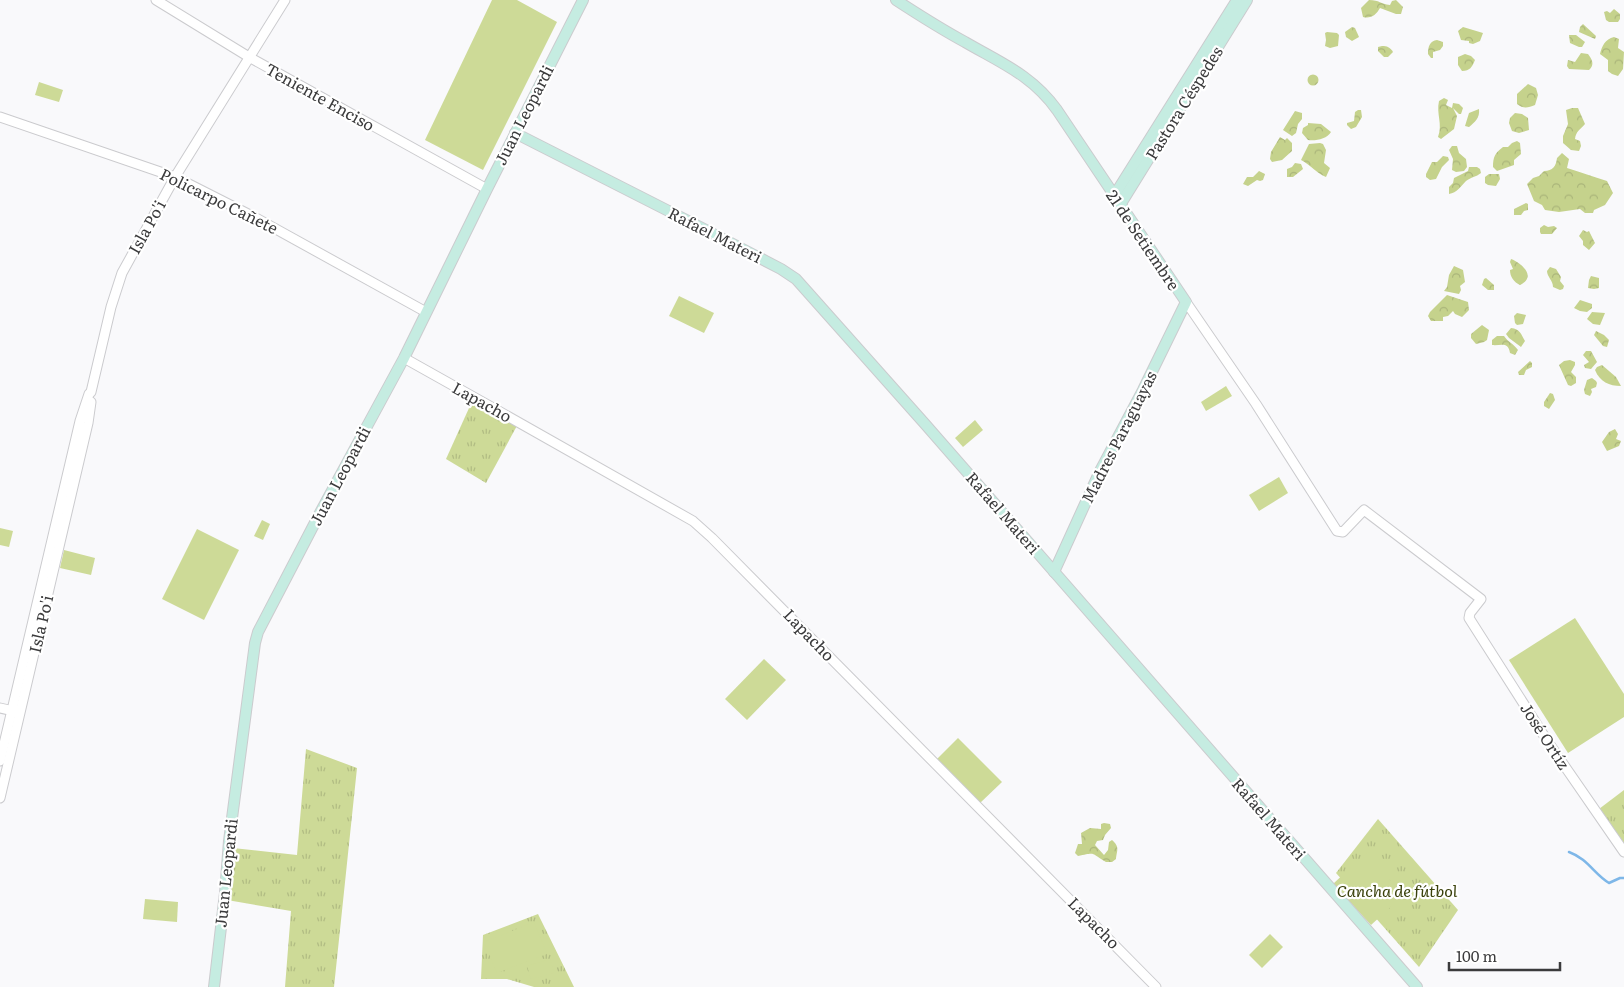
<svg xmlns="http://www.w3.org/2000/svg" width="1624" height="987" font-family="Literata,serif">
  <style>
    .grass { fill: url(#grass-tufts) }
    .forest { fill: url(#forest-crowns) }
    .garden { fill: #cdda97 }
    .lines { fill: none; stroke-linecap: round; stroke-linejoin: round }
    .stream { stroke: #7eb7e8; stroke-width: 2.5 }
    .tertiary-casing { stroke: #cbcbce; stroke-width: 11 }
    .secondary-casing { stroke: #cbcbce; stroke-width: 12 }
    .tertiary { stroke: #fff; stroke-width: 9 }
    .secondary { stroke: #c5ece1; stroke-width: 10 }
    .labels { text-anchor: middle; stroke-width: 4.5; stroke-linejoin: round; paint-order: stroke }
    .street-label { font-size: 16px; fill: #3b3b3c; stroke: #fff }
    .park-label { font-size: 16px; font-style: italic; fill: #39400a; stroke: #fff }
  </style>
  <defs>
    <pattern id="grass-tufts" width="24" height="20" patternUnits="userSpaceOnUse" patternTransform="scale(1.25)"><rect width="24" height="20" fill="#cdda97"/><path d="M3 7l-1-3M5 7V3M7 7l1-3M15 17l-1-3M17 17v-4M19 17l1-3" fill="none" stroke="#b1bc83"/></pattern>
    <pattern id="forest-crowns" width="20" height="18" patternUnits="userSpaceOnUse" patternTransform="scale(1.25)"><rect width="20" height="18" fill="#c5d28c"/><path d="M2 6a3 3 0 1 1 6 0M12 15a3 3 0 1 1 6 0" fill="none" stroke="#aab57a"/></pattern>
  </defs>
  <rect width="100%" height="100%" fill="#f9f9fb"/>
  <g class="grass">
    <polygon points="474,397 519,422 486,483 446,459"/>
    <polygon points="306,749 357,768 334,987 285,987 291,911 227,900 233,848 297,855"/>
    <polygon points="1624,790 1624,843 1599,809"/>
    <polygon points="1378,819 1458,910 1419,967 1336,873"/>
    <polygon points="538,914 574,987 534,987 507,979 481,979 483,935"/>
  </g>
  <g class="forest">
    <path d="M1369,0c11,0 11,4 21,5l2,-4 4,-1 7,7 -2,7h-5l-16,-6c-4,7 -9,11 -17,9l-2,-9z"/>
    <polygon points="1614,9 1620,14 1620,19 1618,22 1609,22 1606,20 1604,12 1607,11 1610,13"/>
    <polygon points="1583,24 1596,36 1595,39 1579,32 1580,27"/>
    <polygon points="1352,27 1355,28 1359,37 1352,41 1346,37 1345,32"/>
    <polygon points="1463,27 1483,33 1480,41 1473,44 1469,43 1469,41 1461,40 1458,31"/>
    <polygon points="1327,32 1337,33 1339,35 1338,46 1330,48 1325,46 1326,40 1325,33"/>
    <polygon points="1569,35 1576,35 1585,42 1582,47 1579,47 1570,43"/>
    <path d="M1614,37l5,2 -1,9 6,4 -1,17 -5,7 -6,-2 -4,-3v-11l-8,-6c2,-8 5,-15 14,-17z"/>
    <path d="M1437,40l6,2v4l-3,4 -7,2v6h-2l-3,-4c0,-8 2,-13 9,-14z"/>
    <path d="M1382,46c5,0 8,1 11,6l-5,5h-4l-6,-6v-4z"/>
    <path d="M1581,53l7,1c4,5 7,11 1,16l-20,-1 -2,-3 1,-6 7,2z"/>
    <path d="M1465,54l6,2 4,4c-3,7 -5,11 -13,11l-4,-6v-8z"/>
    <circle cx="1313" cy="80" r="5.5"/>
    <path d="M1528,84l8,4 2,7 -3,10c-7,3 -12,4 -18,-1v-10z"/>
    <path d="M1444,98l4,2 -2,5 6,3 1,-5 6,1 4,4 -2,6h-2l-6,-6 4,8 -3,13 -13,10 -3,-2c5,-13 -2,-23 1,-36z"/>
    <path d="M1572,108h6l7,16c-5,6 -9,7 -10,15l5,2 1,5 -2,5 -8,-1 -8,-7v-7l5,-12 -2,-14z"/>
    <path d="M1479,109c1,9 -4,13 -10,18l-4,-1 4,-13z"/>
    <polygon points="1358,110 1361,110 1362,117 1356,127 1351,129 1347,125 1347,123 1354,121 1355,112"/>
    <polygon points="1295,111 1302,113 1302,119 1298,124 1296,133 1292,136 1283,130"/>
    <polygon points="1515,113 1522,114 1528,118 1529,130 1519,133 1512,131 1509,123 1510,118"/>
    <path d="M1308,123l13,1 10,8c-4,7 -15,9 -23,8l-6,-7 1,-5 5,-3z"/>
    <polygon points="1280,137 1285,140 1287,138 1292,143 1292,151 1282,160 1272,162 1270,159 1271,152"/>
    <path d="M1517,141l3,2 1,11 -7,6v5l-17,6 -4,-4c0,-10 2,-14 10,-20h5l4,-4z"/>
    <path d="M1320,143l3,1 3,6 -2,13 6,5 -4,9c-7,-2 -17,-13 -25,-17l8,-16z"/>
    <polygon points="1452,146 1457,146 1459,153 1466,159 1467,167 1464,171 1456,172 1452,170 1453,159 1449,150"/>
    <path d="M1562,153l7,6 -2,9c14,4 26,9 40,13l6,12 -8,12 -11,5 -1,3h-8l-5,-4 -21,3 -14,-2 -3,-5 -8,-4 -7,-17 6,-6 6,-2 5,-5c9,0 12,-5 13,-13z"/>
    <polygon points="1443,156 1448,157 1449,160 1442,167 1436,179 1430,180 1426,177 1426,174 1432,162 1437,162"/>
    <polygon points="1295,163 1301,164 1303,169 1293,177 1287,177 1287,169 1292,167"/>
    <path d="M1469,167h8l3,2 1,4c-5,4 -10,4 -15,8 -5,5 -9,12 -17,13v-7l4,-4 1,-5 14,-7z"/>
    <polygon points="1259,171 1265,174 1263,180 1260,181 1257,180 1248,186 1243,184 1247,177 1253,177"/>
    <polygon points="1489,174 1499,174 1500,179 1496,186 1488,185 1485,183 1485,177"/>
    <polygon points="1526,203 1528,204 1528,210 1524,211 1521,215 1514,215 1514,209"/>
    <polygon points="1544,225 1548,227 1554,226 1557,228 1552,234 1541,234 1540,232 1540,228"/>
    <polygon points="1583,230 1587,232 1589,231 1595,243 1589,250 1583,245 1583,241 1579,236"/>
    <path d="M1511,259c11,4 26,18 9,26 -6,-3 -10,-8 -10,-15l3,-1 -3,-7z"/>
    <polygon points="1454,266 1463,270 1465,282 1460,286 1461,290 1459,294 1444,291 1447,287 1449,275"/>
    <path d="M1550,267l6,2 5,8 -1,4 4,5 -1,3 -3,1 -7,-3c0,-7 -6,-10 -6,-16z"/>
    <polygon points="1591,276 1599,278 1599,288 1594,289 1588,288 1589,280"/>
    <polygon points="1486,278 1494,285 1494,290 1488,290 1482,285 1484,279"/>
    <polygon points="1447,295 1468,302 1469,310 1462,317 1455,314 1453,311 1448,316 1443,317 1443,321 1431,321 1428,316 1430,312"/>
    <polygon points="1580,300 1592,304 1592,308 1587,312 1580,311 1574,308"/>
    <polygon points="1592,312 1605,313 1600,325 1593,324 1587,319"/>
    <polygon points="1517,313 1526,315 1523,324 1517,325 1515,323 1514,316"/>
    <polygon points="1482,325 1489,330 1487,340 1484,342 1476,344 1471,338 1471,334"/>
    <path d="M1511,328c9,1 10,6 14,13l-4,6 -12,-9 -3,-4z"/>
    <polygon points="1596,331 1604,335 1609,340 1607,347 1603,346 1594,335"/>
    <path d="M1497,336h7c4,6 10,8 14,14l-3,5 -5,-2c-2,-12 -9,-7 -18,-8v-5z"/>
    <polygon points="1586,351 1591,351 1597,362 1591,369 1585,368 1584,365 1589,362 1583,355"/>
    <polygon points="1570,360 1575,362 1575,365 1571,372 1576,377 1576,383 1571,386 1568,385 1559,365 1564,361"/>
    <polygon points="1530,361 1532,363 1532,367 1526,370 1524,375 1519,375 1518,372"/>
    <path d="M1602,365l14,12 5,9c-12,0 -21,-4 -26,-16l2,-3z"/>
    <polygon points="1592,378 1596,381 1597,383 1596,387 1591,389 1592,392 1590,396 1585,394 1584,390 1587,380"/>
    <polygon points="1550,393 1553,394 1555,400 1549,409 1544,406 1544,402"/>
    <polygon points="1615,429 1618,434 1616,439 1621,441 1619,446 1607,451 1602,442 1609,432"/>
    <path d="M1104,823l6,1 1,4 -6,7 -2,5 -6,1 -2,4 9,10 4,-5 1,-8 3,-2c8,7 5,10 4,19l-4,3h-6c-16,-9 -9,-10 -28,-6l-3,-3 3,-9h4l-1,-11 9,-5 11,1v-5z"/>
  </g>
  <g class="garden">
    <polygon points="492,0 517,0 557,22 483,170 425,140"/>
    <polygon points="39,82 63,90 59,102 35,95"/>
    <polygon points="679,296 714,313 704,333 669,316"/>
    <polygon points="1226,386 1232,396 1206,411 1201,402"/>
    <polygon points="975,420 983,430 963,447 955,438"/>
    <polygon points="1279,477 1288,493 1259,511 1249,495"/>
    <polygon points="262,520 270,524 263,540 254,536"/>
    <polygon points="0,528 13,531 9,547 0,545"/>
    <polygon points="197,529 239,550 204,620 162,599"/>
    <polygon points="64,550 95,558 91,575 60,568"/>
    <polygon points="1575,618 1624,694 1624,717 1568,753 1509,660"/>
    <polygon points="764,659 786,680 747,720 725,699"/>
    <polygon points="958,738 1002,782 979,804 936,760"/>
    <polygon points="1366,853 1404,895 1371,925 1333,884"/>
    <polygon points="145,899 178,902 177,922 143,919"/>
    <polygon points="534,922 547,954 497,973 484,942"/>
    <polygon points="1270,934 1283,947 1262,968 1249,955"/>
    <polygon points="550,959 554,973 531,979 527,966"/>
  </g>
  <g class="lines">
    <path class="stream" d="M1569,852c19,7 25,22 40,31l11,-5h4"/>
    <g class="tertiary-casing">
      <g id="tertiary">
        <polyline points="156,0 249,57 487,189"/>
        <polyline points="0,117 175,177 256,218 426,312"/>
        <polyline points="1186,302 1256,404 1337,531 1343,532 1364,510 1481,599 1470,613 1469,618 1548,742 1624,852"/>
        <polyline points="404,358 495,409 693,521 712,538 1156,987"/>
        <polyline points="0,708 18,712"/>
        <polyline points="0,761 80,421 89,394 91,392 111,307 122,273 175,177 285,0"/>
        <polyline points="0,798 88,423 91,402"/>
      </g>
    </g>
    <g class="secondary-casing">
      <g id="secondary">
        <path d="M896,0c23,15 45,29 69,42 36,21 67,33 92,68l129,192 -43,88 -43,81 -46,101"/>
        <polyline points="515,133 704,229 781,269 796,279 925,424 1417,987"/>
        <polyline points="1114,196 1237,0"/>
        <polyline points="1120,205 1247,0"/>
        <polyline points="214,987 225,893 229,841 255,643 258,632 321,511 404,358 487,189 583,0"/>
      </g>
    </g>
    <use href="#tertiary" class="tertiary"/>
    <use href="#secondary" class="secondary"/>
  </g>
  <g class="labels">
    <g class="street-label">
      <text transform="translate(320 97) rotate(29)" y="6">Teniente Enciso</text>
      <text transform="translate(1184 103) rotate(-58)" y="6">Pastora Céspedes</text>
      <text transform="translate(524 115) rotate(-63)" y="6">Juan Leopardi</text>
      <text transform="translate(219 201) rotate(26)" y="6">Policarpo Cañete</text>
      <text transform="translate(147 227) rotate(-61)" y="6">Isla Po'i</text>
      <text transform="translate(715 235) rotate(27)" y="6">Rafael Materi</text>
      <text transform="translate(1143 240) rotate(56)" y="6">21 de Setiembre</text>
      <text transform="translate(482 402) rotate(29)" y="6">Lapacho</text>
      <text transform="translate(1119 437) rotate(-63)" y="6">Madres Paraguayas</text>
      <text transform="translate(340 476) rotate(-62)" y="6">Juan Leopardi</text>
      <text transform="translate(1003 513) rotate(49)" y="6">Rafael Materi</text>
      <text transform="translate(41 624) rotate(-77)" y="6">Isla Po'i</text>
      <text transform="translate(809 635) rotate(46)" y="6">Lapacho</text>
      <text transform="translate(1545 736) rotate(57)" y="6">José Ortíz</text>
      <text transform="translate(1269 819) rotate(49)" y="6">Rafael Materi</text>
      <text transform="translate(226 873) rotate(-84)" y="6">Juan Leopardi</text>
      <text transform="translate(1094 923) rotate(45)" y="6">Lapacho</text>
    </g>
    <g class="park-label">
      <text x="1397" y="897">Cancha de fútbol</text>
    </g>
  </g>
  <path d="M1449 962v8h111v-8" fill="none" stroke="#3b3b3c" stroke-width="2.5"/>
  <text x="1456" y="962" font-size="15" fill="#3b3b3c" stroke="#ffffff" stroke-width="4" paint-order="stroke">100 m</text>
</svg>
